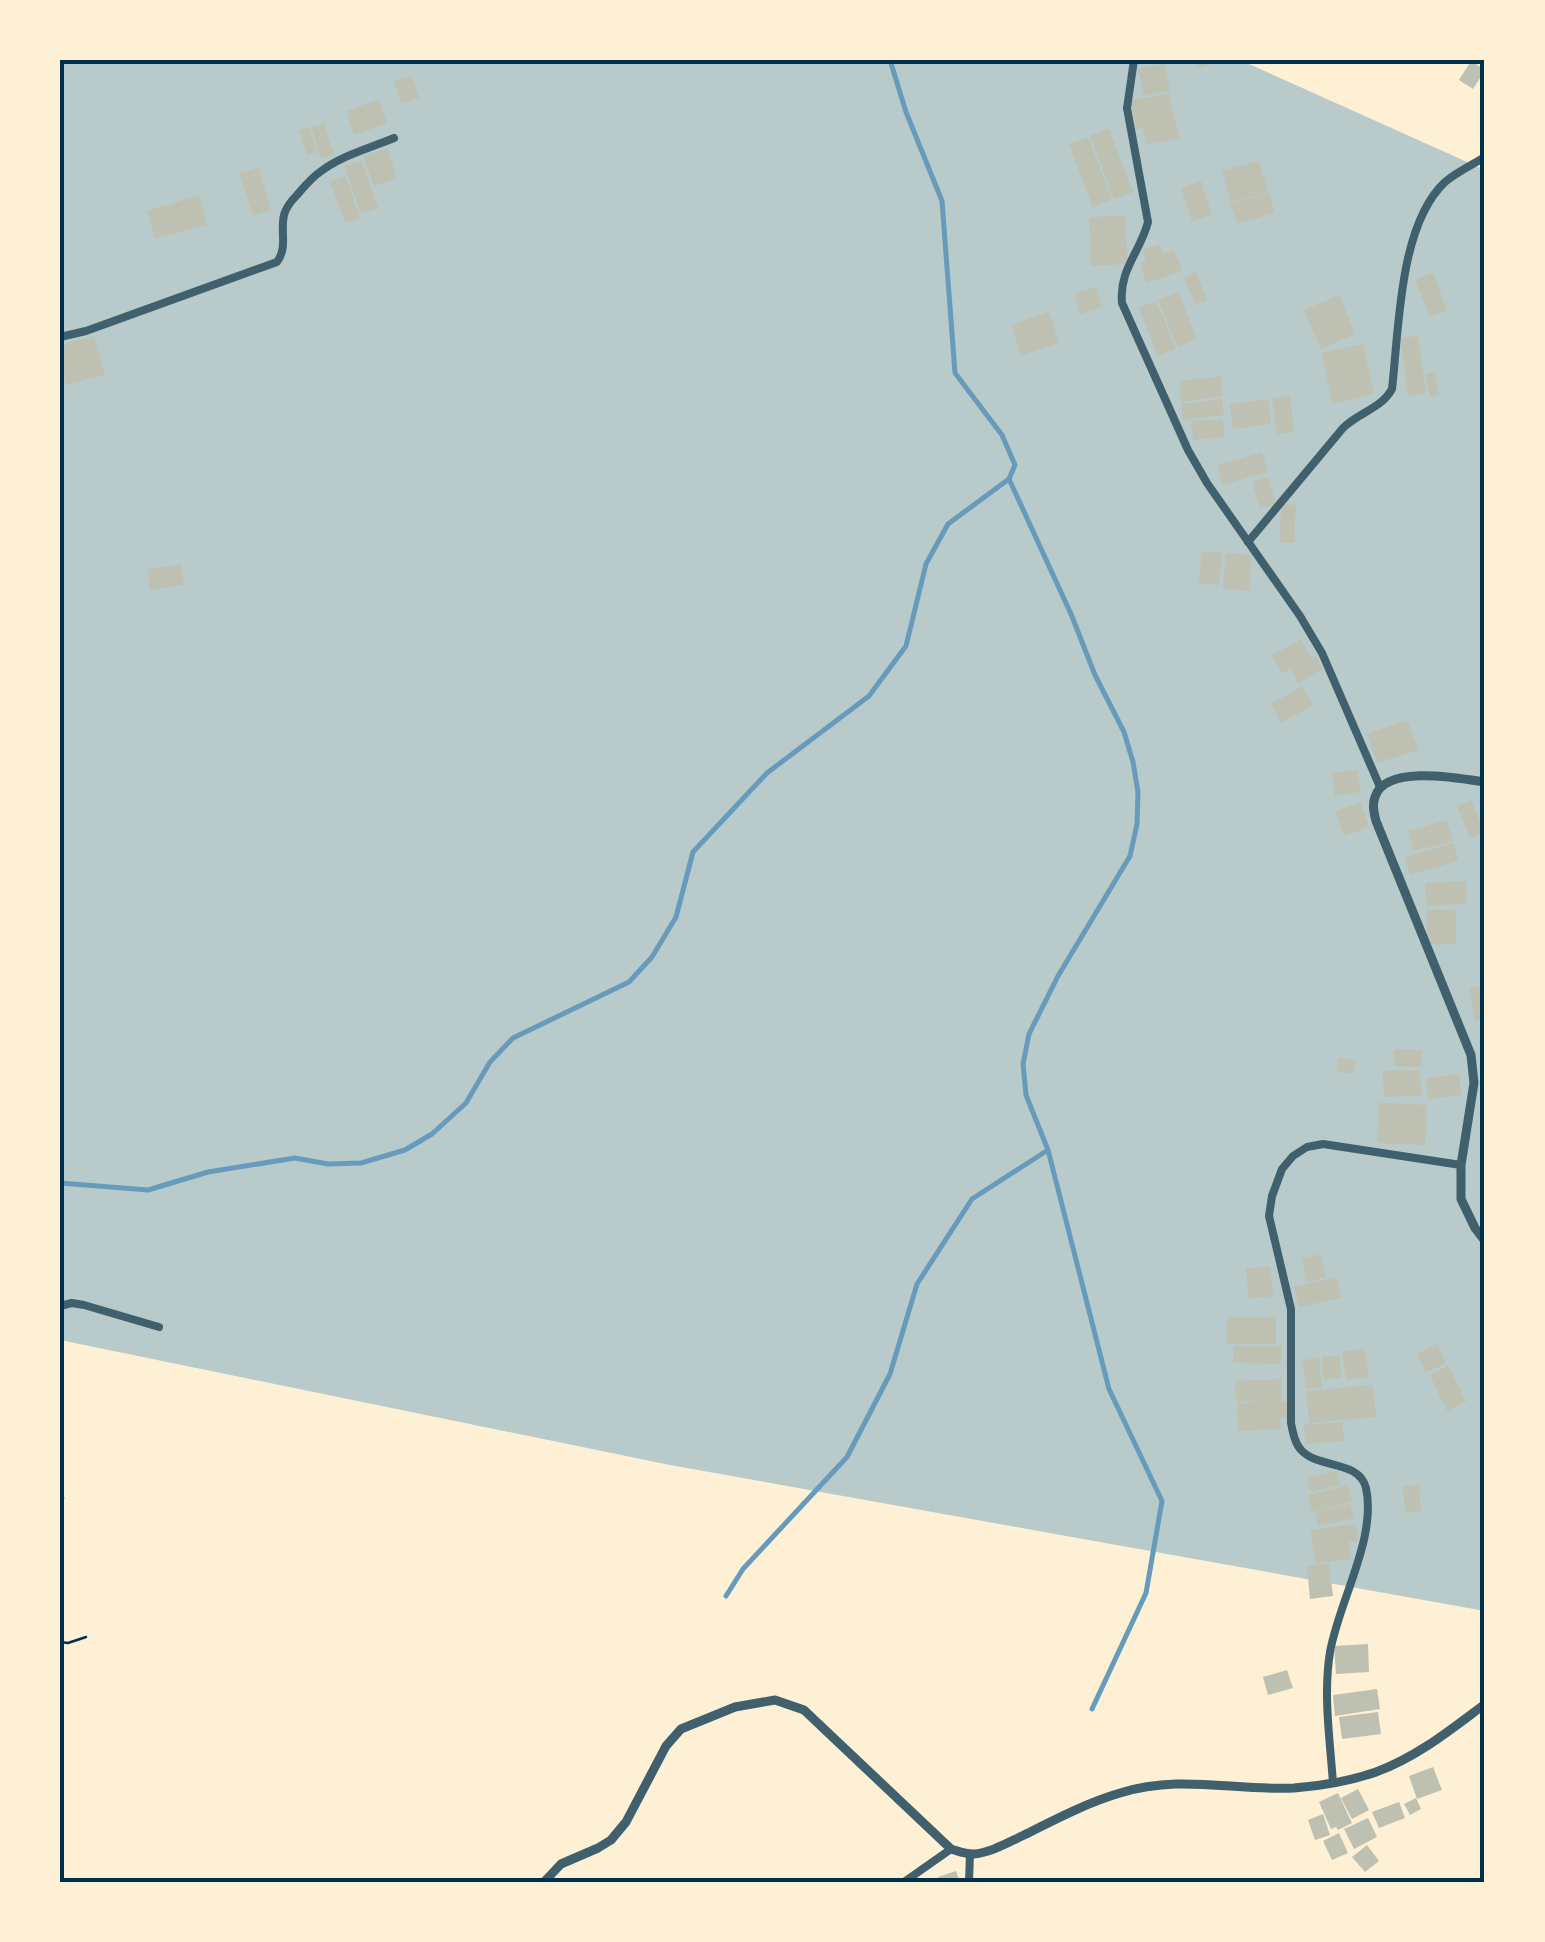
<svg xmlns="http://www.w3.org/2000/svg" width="1545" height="1942" font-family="Raleway,sans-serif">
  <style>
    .green { fill: #b9caca }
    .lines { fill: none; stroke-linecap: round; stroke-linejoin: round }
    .stream { stroke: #669bbc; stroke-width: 5 }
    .building { fill: #bec0b2 }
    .path { stroke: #003049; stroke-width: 2.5 }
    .minor { stroke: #3f606c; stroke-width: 8 }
    .tertiary { stroke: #3f606c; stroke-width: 9 }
    .neatline { fill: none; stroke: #003049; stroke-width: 4 }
  </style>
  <rect width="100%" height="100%" fill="#fdf0d5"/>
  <polygon class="green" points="60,60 1240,60 1485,170 1485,1611 670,1465 60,1340"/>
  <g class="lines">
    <g class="stream">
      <polyline points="1009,479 1071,614 1095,675 1124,732 1133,762 1138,792 1137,824 1130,856 1058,976 1029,1034 1023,1064 1026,1095 1048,1150 1109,1389 1162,1501 1146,1593 1092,1709"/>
      <polyline points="60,1183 148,1190 208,1172 295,1158 328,1164 361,1163 405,1150 432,1134 466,1103 490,1062 513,1038 629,982 652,957 676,917 693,852 767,773 869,696 906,646 926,564 948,524 1009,479 1015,465 1002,435 955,373 942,201 906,112 890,60"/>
      <polyline points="726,1596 743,1569 847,1457 890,1374 917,1284 972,1199 1048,1150"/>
    </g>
  </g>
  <g class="building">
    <polygon points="1193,60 1220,60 1197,69"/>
    <polygon points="1471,61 1485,70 1473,89 1459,80"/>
    <polygon points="1164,63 1170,90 1144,96 1138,69"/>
    <polygon points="412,76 419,98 401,104 394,81"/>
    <polygon points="1169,93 1179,138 1146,145 1143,128 1136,129 1131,101"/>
    <polygon points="379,99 387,123 354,135 346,111"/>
    <polygon points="324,123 334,154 321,158 311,127"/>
    <polygon points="309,127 317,152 307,155 299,130"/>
    <polygon points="1109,129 1133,192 1114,199 1090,136"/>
    <polygon points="1088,137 1112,199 1093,208 1069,144"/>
    <polygon points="387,148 397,178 374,186 363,156"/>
    <polygon points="362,161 378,208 361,214 345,166"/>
    <polygon points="1259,161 1268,192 1231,203 1222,171"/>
    <polygon points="258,167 271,210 253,216 239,173"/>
    <polygon points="346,176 360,218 345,223 330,181"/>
    <polygon points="1201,181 1212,215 1192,221 1181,188"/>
    <polygon points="1269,193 1275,213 1237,224 1231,204"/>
    <polygon points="199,195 207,224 155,239 147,211"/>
    <polygon points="1125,216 1128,264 1091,266 1089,217"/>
    <polygon points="1160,244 1163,254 1174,250 1182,271 1146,283 1140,263 1146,261 1143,250"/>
    <polygon points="1196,272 1207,300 1195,305 1184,277"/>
    <polygon points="1433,273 1447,310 1430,317 1415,280"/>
    <polygon points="1096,287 1102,307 1080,314 1074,294"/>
    <polygon points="1178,292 1197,339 1178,347 1158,300"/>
    <polygon points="1339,295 1355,334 1321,349 1304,310"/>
    <polygon points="1156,301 1176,349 1158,356 1139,308"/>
    <polygon points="1049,312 1059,343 1021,356 1011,325"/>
    <polygon points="94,336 105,374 66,385 60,361 60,345"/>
    <polygon points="1418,336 1426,393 1408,396 1400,338"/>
    <polygon points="1363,344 1374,394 1333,404 1321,353"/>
    <polygon points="1435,372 1439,395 1430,397 1425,374"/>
    <polygon points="1221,376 1223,396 1181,402 1179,381"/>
    <polygon points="1290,396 1294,432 1277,434 1272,398"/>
    <polygon points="1222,399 1224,415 1183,420 1181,404"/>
    <polygon points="1268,399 1271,424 1233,429 1230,404"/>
    <polygon points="1223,419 1224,437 1193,440 1191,421"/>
    <polygon points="1262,452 1268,472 1222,485 1217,465"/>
    <polygon points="1268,477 1276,504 1260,509 1252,482"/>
    <polygon points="1281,504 1296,505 1294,543 1280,543"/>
    <polygon points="1202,551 1222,553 1219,585 1199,583"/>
    <polygon points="1226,553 1252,555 1249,591 1223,589"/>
    <polygon points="181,564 184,585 150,590 147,569"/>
    <polygon points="1301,639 1312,659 1316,656 1323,669 1298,683 1291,669 1282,673 1272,655"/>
    <polygon points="1302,686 1313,705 1281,723 1271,704"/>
    <polygon points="1407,720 1418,750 1377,763 1367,734"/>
    <polygon points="1357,770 1360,792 1335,796 1332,773"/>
    <polygon points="1471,800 1484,832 1470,838 1457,806"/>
    <polygon points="1360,802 1369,827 1344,836 1335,811"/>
    <polygon points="1447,820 1453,841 1414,851 1408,831"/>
    <polygon points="1453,843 1459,861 1410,875 1405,857"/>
    <polygon points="1466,881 1467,903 1426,906 1425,883"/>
    <rect x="1427" y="910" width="29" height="34"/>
    <polygon points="1485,986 1485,1019 1474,1020 1470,988"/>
    <polygon points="1394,1049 1422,1050 1421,1067 1394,1066"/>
    <polygon points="1339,1057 1356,1061 1353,1074 1336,1071"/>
    <polygon points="1420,1070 1421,1096 1384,1097 1383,1071"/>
    <polygon points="1459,1074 1461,1095 1428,1099 1426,1078"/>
    <polygon points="1379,1103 1427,1105 1425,1145 1377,1143"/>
    <polygon points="1321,1254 1326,1277 1307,1282 1302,1259"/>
    <polygon points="1270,1266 1273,1296 1249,1299 1246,1269"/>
    <polygon points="1337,1277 1341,1298 1299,1307 1294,1287"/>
    <rect x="1227" y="1317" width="49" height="27"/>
    <polygon points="1437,1344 1446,1363 1426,1373 1417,1354"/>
    <polygon points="1233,1346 1281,1346 1281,1364 1233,1363"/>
    <polygon points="1364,1348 1369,1376 1347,1380 1342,1352"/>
    <polygon points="1340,1356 1341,1378 1323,1379 1322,1357"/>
    <polygon points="1319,1358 1322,1387 1306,1389 1303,1360"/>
    <polygon points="1448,1365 1466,1402 1447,1411 1430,1375"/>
    <polygon points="1281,1379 1282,1402 1287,1401 1288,1418 1280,1418 1281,1429 1238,1431 1237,1404 1264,1401 1236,1402 1235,1381"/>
    <polygon points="1373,1385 1376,1417 1309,1423 1306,1391"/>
    <polygon points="1342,1422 1344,1441 1306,1444 1304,1425"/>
    <polygon points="1336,1471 1340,1485 1310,1492 1307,1478"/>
    <polygon points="1348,1485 1352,1502 1312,1512 1308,1495"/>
    <polygon points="1419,1485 1421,1511 1405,1512 1403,1486"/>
    <polygon points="1350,1504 1354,1518 1318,1526 1315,1512"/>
    <polygon points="1356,1524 1358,1541 1349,1542 1351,1559 1315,1563 1311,1530"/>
    <polygon points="1329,1563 1333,1596 1310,1599 1307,1566"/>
    <polygon points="1368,1644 1369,1672 1336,1674 1334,1646"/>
    <polygon points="1287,1670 1293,1688 1268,1695 1263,1677"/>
    <polygon points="1377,1689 1380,1709 1335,1716 1333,1695"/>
    <polygon points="1378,1712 1381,1734 1342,1739 1339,1717"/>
    <polygon points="1433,1767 1442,1790 1417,1799 1409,1776"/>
    <polygon points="1358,1789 1369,1810 1352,1819 1341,1798"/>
    <polygon points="1338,1793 1352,1823 1338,1830 1336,1827 1331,1829 1319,1802"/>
    <polygon points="1416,1798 1421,1809 1410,1815 1404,1804"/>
    <polygon points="1399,1802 1405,1818 1379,1828 1372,1812"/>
    <polygon points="1323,1814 1330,1835 1315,1840 1308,1820"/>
    <polygon points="1368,1818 1377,1837 1354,1849 1344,1829"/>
    <polygon points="1339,1833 1348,1853 1332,1860 1323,1841"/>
    <polygon points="1367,1845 1379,1861 1365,1872 1352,1857"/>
    <polygon points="956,1871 960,1882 940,1882 938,1877"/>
  </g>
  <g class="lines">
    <g class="path">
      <polyline points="60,1485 63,1498 60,1512"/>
      <polyline points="60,1642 68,1643 86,1637"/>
    </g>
    <g class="minor">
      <path d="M1134,60l-7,48 21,114c-8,31 -29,47 -26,81l66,147 19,33 93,133 22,37 58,134"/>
      <path d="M60,337l26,-6 191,-69c11,-15 3,-30 7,-47 2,-8 7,-14 13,-20 7,-8 14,-17 23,-23 20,-16 50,-24 74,-34"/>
      <path d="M1248,542l95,-114c16,-16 38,-19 49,-39 7,-60 7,-164 53,-207 12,-10 27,-17 40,-25"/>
      <polyline points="60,1306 72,1303 84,1305 159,1327"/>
      <path d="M1333,1783c-3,-43 -10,-88 -3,-131 9,-51 47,-114 36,-164 -7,-28 -46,-19 -64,-37 -7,-7 -9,-18 -11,-28v-114l-22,-93 3,-20 10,-27 11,-13 14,-9 16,-3 138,21"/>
      <polyline points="904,1882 951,1849"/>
      <polyline points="969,1882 970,1854"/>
    </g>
    <g class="tertiary">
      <path d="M1485,782c-26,-4 -100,-18 -110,15 -3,8 -1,16 1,24l95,234 3,28 -13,82v34l14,29 10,13"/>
      <path d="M544,1882l17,-18 37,-16 13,-8 15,-18 40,-76 15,-17 54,-22 40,-7 29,10 147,139c7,2 14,5 22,5 17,-1 34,-11 49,-18 32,-16 64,-33 98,-43 60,-19 113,-2 174,-5 27,-2 56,-7 82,-16 41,-15 74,-42 109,-68"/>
    </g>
  </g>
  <rect width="1545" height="1942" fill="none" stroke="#fdf0d5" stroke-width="125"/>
  <rect x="62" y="62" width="1420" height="1818" class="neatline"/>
</svg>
